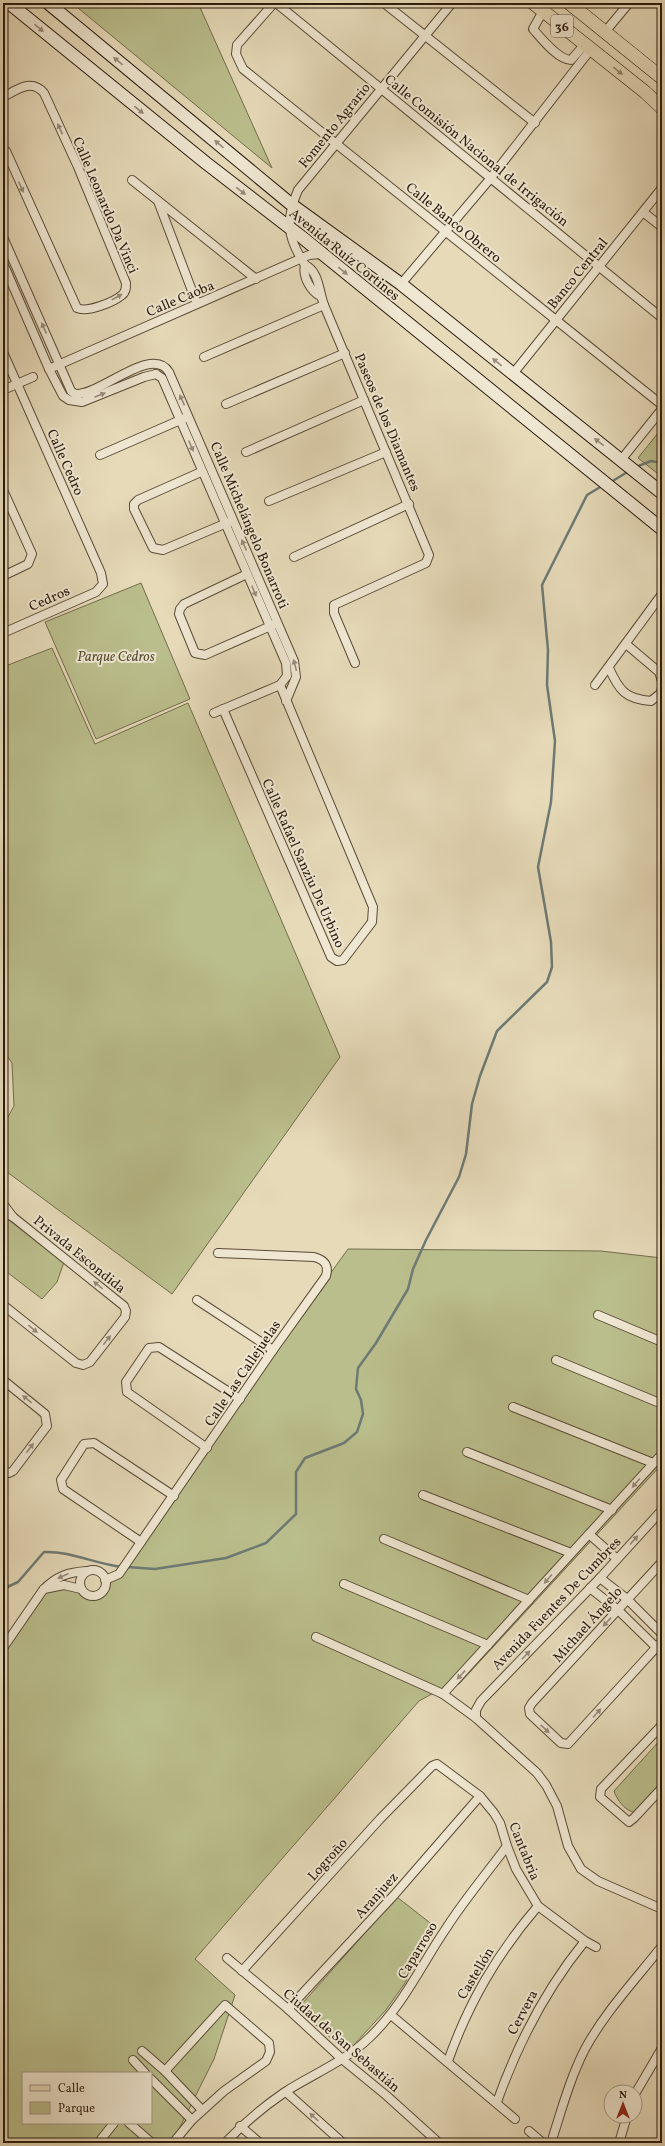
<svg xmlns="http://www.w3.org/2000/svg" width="665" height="2146" font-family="Vollkorn,serif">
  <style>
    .green { fill: #babe8c; stroke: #736c4c; fill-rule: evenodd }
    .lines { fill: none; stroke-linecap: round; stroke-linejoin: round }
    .stream { stroke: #6d7a73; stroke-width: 2.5 }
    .street-casing { stroke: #5a4b37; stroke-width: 10 }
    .secondary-casing { stroke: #2c1b0c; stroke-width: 14 }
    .primary-casing { stroke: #2c1b0c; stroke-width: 14 }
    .street { stroke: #efe7d2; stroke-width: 8 }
    .secondary { stroke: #efe7d2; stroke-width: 12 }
    .primary { stroke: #e6dab9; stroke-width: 13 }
    .oneway { fill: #978b79 }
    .oneway2 { fill: #92846b }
    .labels { text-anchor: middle; stroke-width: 4; stroke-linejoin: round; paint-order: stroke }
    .shield { fill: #efe7d2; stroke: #665847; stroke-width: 1 }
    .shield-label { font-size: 13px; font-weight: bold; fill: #2c1b0c }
    .street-label { font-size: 14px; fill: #2c1b0c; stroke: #efe7d2 }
    .park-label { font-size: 14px; font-style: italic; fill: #574c32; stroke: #efe7d2 }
  </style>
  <rect width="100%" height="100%" fill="#e6dab9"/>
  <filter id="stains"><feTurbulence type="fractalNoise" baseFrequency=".005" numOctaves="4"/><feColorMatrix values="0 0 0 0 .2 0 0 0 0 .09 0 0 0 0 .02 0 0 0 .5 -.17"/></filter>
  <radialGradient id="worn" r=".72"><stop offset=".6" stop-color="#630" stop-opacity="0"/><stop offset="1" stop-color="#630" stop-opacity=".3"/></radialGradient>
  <g class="green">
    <polygon points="72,3 198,3 272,168"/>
    <polygon points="662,428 662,477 638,458"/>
    <polygon points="141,583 190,699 96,739 45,622"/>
    <polygon points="52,648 95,744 188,703 340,1057 172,1294 3,1169 3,1126 14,1106 12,1063 3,1050 3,667"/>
    <polygon points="5,1217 64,1262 57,1282 42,1299 3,1269 3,1220"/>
    <path d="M348,1249l253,2 61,7v206l-203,220 -20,6 -20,11 -224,258 40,36 -21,64 -42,84h-169v-493l42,-61 18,-10 31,22zM23,2073h128v50h-128z"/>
    <path d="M662,1738v45l-26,30c-11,-2 -19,-13 -22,-22z"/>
    <polygon points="397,1897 434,1926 405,1983 386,2010 352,2047 347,2049 341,2047 301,2012 300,2006"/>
  </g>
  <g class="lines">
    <g class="stream">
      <polyline points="636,467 651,461 662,463"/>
      <polyline points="611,482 629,471"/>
      <polyline points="127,1567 155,1569 226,1558 266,1543 296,1514 296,1472 305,1458 344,1443 357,1432 363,1414 361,1400 356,1389 358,1368 376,1343 408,1289 413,1269 426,1240 459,1177 466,1154 472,1104 480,1076 497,1031 547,982 552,967 551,942 538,867 551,802 555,741 547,685 548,650 542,585 587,495 602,486"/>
      <path d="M3,1589l15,-7 26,-30c27,-1 51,12 78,15"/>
    </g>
    <g class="street-casing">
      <g id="street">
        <polyline points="274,3 237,45 236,54 243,69 662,405"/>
        <polyline points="276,3 662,318"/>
        <polyline points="384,3 535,123"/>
        <path d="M543,11l-10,18c8,9 25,31 38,31l14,-16"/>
        <polyline points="605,32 629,3"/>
        <path d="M3,97c14,-7 28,-19 41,-4l34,74 48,116c0,5 0,9 -4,12 -8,7 -35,18 -45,13l-71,-157 -3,-1"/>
        <polyline points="132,180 256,279"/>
        <polyline points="158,201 197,304"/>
        <polyline points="643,212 662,227"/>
        <path d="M3,237l68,154 4,3c25,2 77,-50 94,-22l125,289 2,16 -10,24"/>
        <polyline points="3,263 49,369 63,396 69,400 82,402 144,377 156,374"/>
        <path d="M305,265c14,6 14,27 19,40l105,250 -3,8 -92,42v8l21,50"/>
        <path d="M305,265c-18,-28 -20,-44 -7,-75l154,-187"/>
        <path d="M305,265c-3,12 6,26 15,31"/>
        <polyline points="401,284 490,179 591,49"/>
        <polyline points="3,352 101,573 103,584 96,592 3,633"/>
        <polyline points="204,357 324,305"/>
        <polyline points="49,369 309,255 321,254"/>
        <polyline points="156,374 162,378 286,663 287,676 280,685 214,713"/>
        <polyline points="512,375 662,188"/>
        <polyline points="3,390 33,377"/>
        <polyline points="226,404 345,353"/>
        <polyline points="246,452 364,400"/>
        <polyline points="100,455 185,418"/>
        <polyline points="621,460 662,409"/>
        <polyline points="201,472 138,500 134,504 134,509 153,548 163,550 229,522"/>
        <polyline points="3,490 32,554 28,564 3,576"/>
        <polyline points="269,501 386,452"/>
        <polyline points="294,557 409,504"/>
        <polyline points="247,574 184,604 180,609 179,614 195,653 205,655 273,625"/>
        <polyline points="626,644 659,672 662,681"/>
        <path d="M609,668c10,22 16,31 42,33l10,-8 1,-6"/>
        <polyline points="595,685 662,594"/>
        <polyline points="223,709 331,957 337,961 343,960 372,922 373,907 280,685"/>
        <polyline points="3,1204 13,1217"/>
        <polyline points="3,1212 13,1217 124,1306 126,1311 125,1317 90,1362 83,1365 76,1363 3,1305"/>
        <polyline points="197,1300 273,1350"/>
        <polyline points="598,1315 662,1342"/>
        <polyline points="556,1360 662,1404"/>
        <polyline points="3,1380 45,1414 47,1426 13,1471 9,1473 3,1471"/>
        <polyline points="513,1407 653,1463"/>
        <polyline points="207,1448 127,1392 126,1382 149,1348 159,1347 240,1399"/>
        <polyline points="467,1452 612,1510"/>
        <polyline points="423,1495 571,1553"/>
        <polyline points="589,1534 617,1559"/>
        <polyline points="384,1539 529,1600"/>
        <polyline points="141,1542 63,1489 61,1480 84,1444 94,1443 174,1496"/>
        <polyline points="662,1562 532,1703 529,1708 530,1714 561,1743 568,1744 662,1641"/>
        <circle cx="93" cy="1583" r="13"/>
        <polyline points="600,1578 627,1599 662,1634"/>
        <path d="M105,1580l14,-6 154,-224 53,-74c3,-11 -1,-16 -12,-19l-96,-4"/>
        <polyline points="344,1584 488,1645"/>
        <polyline points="590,1588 618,1610 662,1653"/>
        <polyline points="44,1589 64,1585 81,1589"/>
        <polyline points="316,1637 443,1694 476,1718 537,1773 546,1785 557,1806 568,1846 581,1869 598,1881 662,1909"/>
        <path d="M3,1648l40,-58c13,-14 26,-18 44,-19"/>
        <polyline points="443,1694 662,1454"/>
        <polyline points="476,1718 476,1710 481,1701 600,1578 662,1510"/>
        <polyline points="662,1725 601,1789 600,1797 629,1822 634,1818 662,1788"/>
        <polyline points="227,1958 288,2009 343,2060 387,2096 439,2143"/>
        <polyline points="242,1971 380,1819 432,1766 437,1764 480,1796 494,1813 500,1823 507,1846 516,1869 538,1906 585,1941 596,1947"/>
        <polyline points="288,2009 395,1894 480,1796"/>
        <polyline points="391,2015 515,2119"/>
        <polyline points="142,2051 165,2071 225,2005 269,2043 270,2052 266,2061 224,2091 192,2120 173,2143"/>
        <polyline points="133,2060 145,2073"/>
        <path d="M448,2061c21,-59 49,-107 90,-155"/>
        <polyline points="165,2071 202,2110"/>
        <polyline points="151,2079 192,2120"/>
        <polyline points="286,2092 343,2143"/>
        <polyline points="635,2094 662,2048"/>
        <path d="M497,2102c21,-59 48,-112 88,-161"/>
        <polyline points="129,2123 152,2143"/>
        <polyline points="240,2126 260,2143"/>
        <polyline points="529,2131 543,2143"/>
        <polyline points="98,2143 114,2123"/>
        <path d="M225,2143c18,-19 38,-36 60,-51 28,-18 59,-30 84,-54 34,-32 52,-73 78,-111 18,-28 40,-54 60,-81"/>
        <path d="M551,2143c10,-31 19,-65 34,-94 20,-37 51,-70 77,-103"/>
        <polyline points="619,2143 627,2116"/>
      </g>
    </g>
    <g class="secondary-casing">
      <g id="secondary">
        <polyline points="9,3 206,163 303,238 662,529"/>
        <polyline points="48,3 292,205 401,284 662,493"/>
      </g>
    </g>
    <g class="primary-casing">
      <g id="primary">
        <polyline points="533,3 645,92 662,108"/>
        <polyline points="569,3 662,78"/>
      </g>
    </g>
    <use href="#street" class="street"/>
    <use href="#secondary" class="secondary"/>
    <use href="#primary" class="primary"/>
  </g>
  <defs><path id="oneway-solid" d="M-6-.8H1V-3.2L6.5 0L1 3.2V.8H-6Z"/></defs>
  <g class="oneway">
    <use href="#oneway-solid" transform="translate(39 28) rotate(40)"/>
    <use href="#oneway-solid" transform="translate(118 61) rotate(-140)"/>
    <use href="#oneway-solid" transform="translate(139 110) rotate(39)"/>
    <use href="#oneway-solid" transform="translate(60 129) rotate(-115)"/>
    <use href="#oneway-solid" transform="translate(219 144) rotate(-140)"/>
    <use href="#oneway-solid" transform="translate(21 187) rotate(66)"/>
    <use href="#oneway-solid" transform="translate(241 191) rotate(38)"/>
    <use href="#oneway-solid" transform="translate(343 271) rotate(39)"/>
    <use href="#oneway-solid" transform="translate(117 297) rotate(-29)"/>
    <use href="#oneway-solid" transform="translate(44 328) rotate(-114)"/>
    <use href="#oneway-solid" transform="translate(497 362) rotate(-141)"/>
    <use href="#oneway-solid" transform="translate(100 395) rotate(-23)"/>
    <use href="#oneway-solid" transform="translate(182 400) rotate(-115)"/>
    <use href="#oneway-solid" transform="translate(599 442) rotate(-142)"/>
    <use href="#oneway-solid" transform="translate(191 446) rotate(67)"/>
    <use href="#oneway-solid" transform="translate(244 545) rotate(-114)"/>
    <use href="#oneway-solid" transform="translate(254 591) rotate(68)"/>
    <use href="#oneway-solid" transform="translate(295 665) rotate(-104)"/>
    <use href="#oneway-solid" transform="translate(98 1285) rotate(-141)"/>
    <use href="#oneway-solid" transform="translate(33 1329) rotate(39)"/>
    <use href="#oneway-solid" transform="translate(107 1340) rotate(-52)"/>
    <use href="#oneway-solid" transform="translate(27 1399) rotate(-141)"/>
    <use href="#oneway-solid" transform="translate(30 1448) rotate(-53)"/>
    <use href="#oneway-solid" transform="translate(636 1483) rotate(131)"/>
    <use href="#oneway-solid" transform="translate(634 1540) rotate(-48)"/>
    <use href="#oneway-solid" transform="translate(63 1576) rotate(156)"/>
    <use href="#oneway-solid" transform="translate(548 1579) rotate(131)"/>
    <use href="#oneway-solid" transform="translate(607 1622) rotate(133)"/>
    <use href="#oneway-solid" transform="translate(526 1655) rotate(-46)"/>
    <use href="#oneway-solid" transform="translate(461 1675) rotate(133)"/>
    <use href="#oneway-solid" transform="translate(597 1713) rotate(-48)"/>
    <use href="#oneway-solid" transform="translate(545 1729) rotate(43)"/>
    <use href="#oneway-solid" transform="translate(314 2117) rotate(-138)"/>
  </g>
  <use class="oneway2" href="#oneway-solid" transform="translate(618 71) rotate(39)"/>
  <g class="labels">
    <rect class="shield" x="551" y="15" width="22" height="22" rx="3"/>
    <g class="shield-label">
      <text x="562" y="31">36</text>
    </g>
    <g class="street-label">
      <text transform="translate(334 125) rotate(-51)" y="5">Fomento Agrario</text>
      <text transform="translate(477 150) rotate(39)" y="5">Calle Comisión Nacional de Irrigación</text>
      <text transform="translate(106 205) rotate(67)" y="5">Calle Leonardo Da Vinci</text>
      <text transform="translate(454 222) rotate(39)" y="5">Calle Banco Obrero</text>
      <text transform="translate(345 254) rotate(39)" y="5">Avenida Ruíz Cortines</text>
      <text transform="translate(577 273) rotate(-51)" y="5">Banco Central</text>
      <text transform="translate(180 298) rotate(-23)" y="5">Calle Caoba</text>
      <text transform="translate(388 422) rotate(67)" y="5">Paseos de los Diamantes</text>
      <text transform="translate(66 462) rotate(66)" y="5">Calle Cedro</text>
      <text transform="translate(250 525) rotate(67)" y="5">Calle Michelángelo Bonarroti</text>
      <text transform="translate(49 598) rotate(-24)" y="5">Cedros</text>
      <text transform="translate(304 863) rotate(66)" y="5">Calle Rafael Sanziu De Urbino</text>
      <text transform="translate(80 1254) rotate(39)" y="5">Privada Escondida</text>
      <text transform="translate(242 1373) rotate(-56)" y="5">Calle Las Callejuelas</text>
      <text transform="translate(556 1603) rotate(-46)" y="5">Avenida Fuentes De Cumbres</text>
      <text transform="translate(587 1624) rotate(-48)" y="5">Michael Ángelo</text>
      <text transform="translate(525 1851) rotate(68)" y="5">Cantabria</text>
      <text transform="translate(327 1859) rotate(-48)" y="5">Logroño</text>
      <text transform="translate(376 1895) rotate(-48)" y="5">Aranjuez</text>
      <text transform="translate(417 1950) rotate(-59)" y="5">Caparroso</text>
      <text transform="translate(475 1973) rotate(-59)" y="5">Castellón</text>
      <text transform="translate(522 2012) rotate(-62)" y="5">Cervera</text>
      <text transform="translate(342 2040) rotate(41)" y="5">Ciudad de San Sebastián</text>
    </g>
    <g class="park-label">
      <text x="116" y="661">Parque Cedros</text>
    </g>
  </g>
  <rect width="665" height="2146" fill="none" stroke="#e6dab9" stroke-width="16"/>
  <rect x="4" y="4" width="657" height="2138" fill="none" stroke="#2c1b0c" stroke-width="2"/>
  <rect x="8" y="8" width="649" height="2130" fill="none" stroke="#2c1b0c"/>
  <rect x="22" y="2072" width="130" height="52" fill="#efe7d2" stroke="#a19583"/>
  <rect x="30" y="2085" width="20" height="6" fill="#e6dab9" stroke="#a19583"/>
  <text x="58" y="2092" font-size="12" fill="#2c1b0c">Calle</text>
  <rect x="30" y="2102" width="20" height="12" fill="#babe8c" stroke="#a19583"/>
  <text x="58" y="2112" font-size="12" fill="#2c1b0c">Parque</text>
  <g transform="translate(623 2104)"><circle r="19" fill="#efe7d2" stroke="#a19583"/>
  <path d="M0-3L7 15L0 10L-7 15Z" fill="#8f2418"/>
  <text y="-6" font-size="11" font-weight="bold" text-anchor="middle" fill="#2c1b0c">N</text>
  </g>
  <rect width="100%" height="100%" filter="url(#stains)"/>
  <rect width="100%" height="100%" fill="url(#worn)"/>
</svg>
